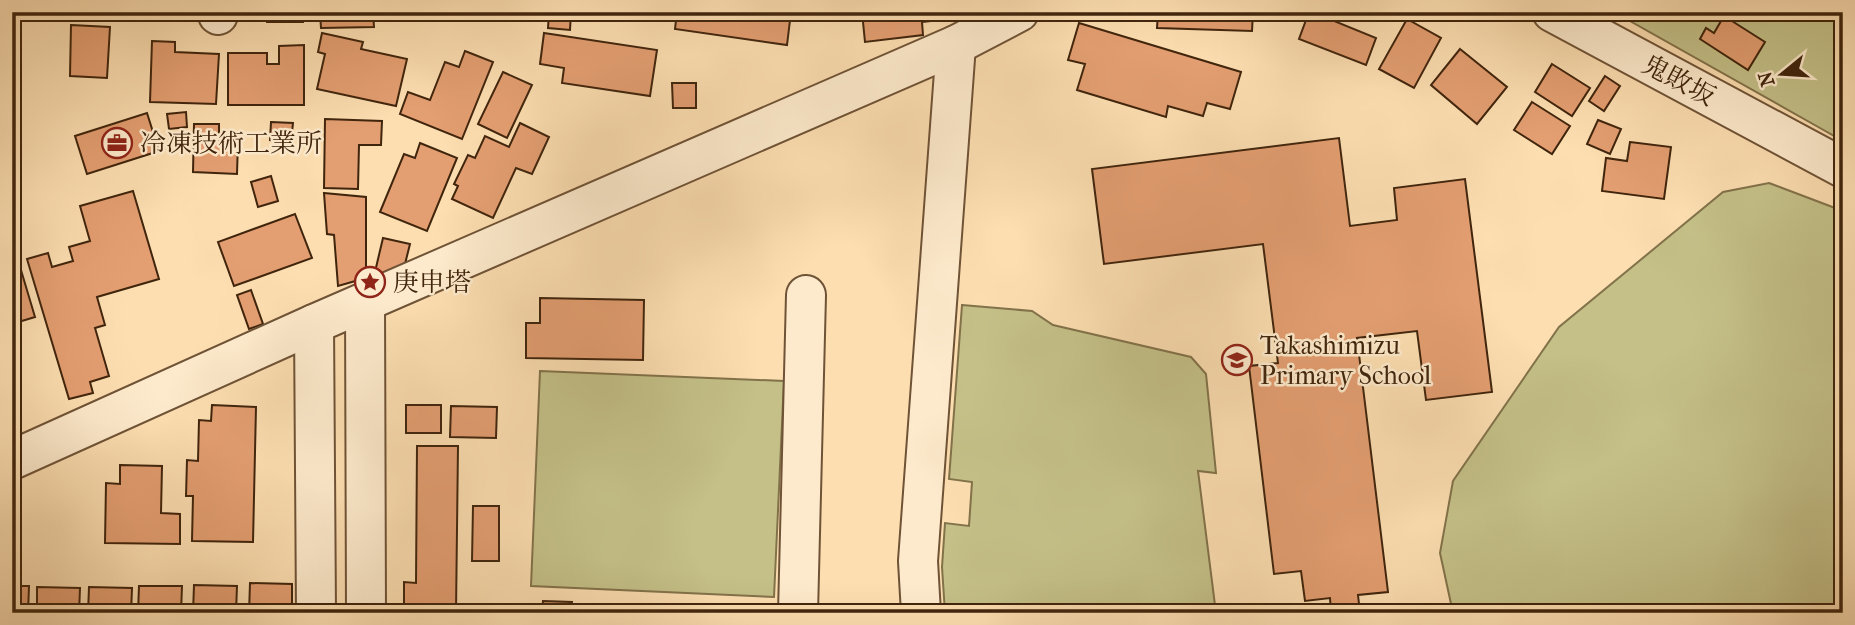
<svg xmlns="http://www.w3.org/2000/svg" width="1855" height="625" font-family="'IM FELL French Canon','Noto Serif JP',serif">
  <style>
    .green { fill: #c4c088; stroke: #82724a; stroke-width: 2 }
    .building { fill: #e39e71; stroke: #40250d; stroke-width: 2 }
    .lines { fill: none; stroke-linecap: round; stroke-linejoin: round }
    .minor-casing { stroke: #6f5336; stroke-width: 42 }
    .minor { stroke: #fdeacc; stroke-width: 38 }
    .labels { text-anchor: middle; stroke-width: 5; stroke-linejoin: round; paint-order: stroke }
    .street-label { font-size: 26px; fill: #40250d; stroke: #fdeacc }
    .poi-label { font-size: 26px; fill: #40250d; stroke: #fdeacc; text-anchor: start }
  </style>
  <rect width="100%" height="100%" fill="#fcdeb1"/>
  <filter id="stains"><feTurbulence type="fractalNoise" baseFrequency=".00286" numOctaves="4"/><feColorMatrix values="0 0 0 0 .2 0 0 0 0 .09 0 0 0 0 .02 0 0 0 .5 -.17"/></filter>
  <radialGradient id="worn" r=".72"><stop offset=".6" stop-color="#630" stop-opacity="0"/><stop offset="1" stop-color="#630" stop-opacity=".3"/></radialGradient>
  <g class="green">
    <polygon points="1614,12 1843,12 1843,141 1820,128"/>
    <polygon points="1769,183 1843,211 1843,613 1453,613 1440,553 1453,481 1559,327 1723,192"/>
    <polygon points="962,305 1032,311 1053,325 1191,357 1206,374 1216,473 1198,471 1216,613 945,613 942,567 945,523 969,526 972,482 949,479"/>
    <polygon points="540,371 784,381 774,597 531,586"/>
  </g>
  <g class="building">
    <polygon points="138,12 196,12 196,19 138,18"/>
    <rect x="267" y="12" width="36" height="10"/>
    <polygon points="320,12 373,12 374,27 321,28"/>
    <polygon points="450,12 486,12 485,21 449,17"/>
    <polygon points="549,12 571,12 570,30 548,28"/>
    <polygon points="677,12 791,12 787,45 675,29"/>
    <polygon points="862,12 948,12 948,19 922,22 923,35 865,42"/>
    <polygon points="1158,12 1253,12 1252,31 1157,28"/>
    <polygon points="1309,12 1337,12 1334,21 1376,38 1366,65 1299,39"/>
    <polygon points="1724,16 1765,42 1748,70 1700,39 1706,28 1714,33"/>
    <polygon points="1407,19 1441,38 1414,88 1379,69"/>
    <polygon points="1079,23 1241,72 1230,109 1207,103 1203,116 1168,106 1166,117 1077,90 1085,64 1068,60"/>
    <polygon points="71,25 110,27 107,78 70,76"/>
    <polygon points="322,33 363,42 361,49 407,59 396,106 317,89 325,54 318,52"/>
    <polygon points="544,33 657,50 650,96 562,83 564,68 540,64"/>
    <polygon points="152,41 175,42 175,52 219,54 216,104 150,102"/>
    <polygon points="304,45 304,105 228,105 228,53 267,53 267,64 279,64 279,46"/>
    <polygon points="1460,49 1507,87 1477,124 1431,85"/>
    <polygon points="465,51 493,62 462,139 400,114 408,92 430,100 445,62 459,67"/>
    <polygon points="1552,64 1590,88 1572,116 1535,92"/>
    <polygon points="503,72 532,85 507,138 478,124"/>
    <polygon points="1605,76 1620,86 1604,111 1589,101"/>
    <polygon points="672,83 696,83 696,108 673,108"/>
    <polygon points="1532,102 1570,126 1552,154 1514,130"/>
    <polygon points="186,112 187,127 169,129 167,114"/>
    <polygon points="147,113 159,151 87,174 75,136"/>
    <polygon points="325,119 382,121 381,145 359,145 358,189 324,188"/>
    <polygon points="1598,120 1621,129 1610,154 1587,144"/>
    <polygon points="271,122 293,123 291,142 270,140"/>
    <polygon points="520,123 549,137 532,174 516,168 493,218 452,199 458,186 454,184 468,155 475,158 485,136 509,147"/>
    <polygon points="194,124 219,124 219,140 238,141 237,174 193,172"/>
    <polygon points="1339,138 1350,226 1397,220 1394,188 1465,179 1492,392 1426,400 1417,331 1357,338 1388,592 1358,595 1360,613 1331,613 1330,598 1305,601 1301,571 1274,574 1249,366 1278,363 1263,244 1104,264 1092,169"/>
    <polygon points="1630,142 1671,147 1664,199 1602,191 1606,158 1627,161"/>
    <polygon points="420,143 457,158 427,231 380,212 404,154 415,158"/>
    <polygon points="271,176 278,201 258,207 251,182"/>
    <polygon points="133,191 159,279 97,297 105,325 95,328 109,376 90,382 93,393 69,399 27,259 48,253 52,267 73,261 69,247 90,241 80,206"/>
    <polygon points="324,193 366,197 366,278 338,286 334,235 327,234"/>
    <polygon points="295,214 312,258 234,286 218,242"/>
    <polygon points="383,238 410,244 404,268 374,276"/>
    <polygon points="18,260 35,317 12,324 12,261"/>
    <polygon points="251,290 263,324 249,329 237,295"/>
    <polygon points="540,298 644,300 643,360 526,358 526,323 540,323"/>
    <polygon points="212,405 256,407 253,542 192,541 193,496 186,496 187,460 198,461 199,420 211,421"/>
    <rect x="406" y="405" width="35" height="28"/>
    <polygon points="451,406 497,407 496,438 450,437"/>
    <polygon points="417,446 458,446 456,613 404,613 404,582 416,583"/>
    <polygon points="120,465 162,466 161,513 180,514 180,544 105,543 106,483 120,484"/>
    <polygon points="473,506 499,506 499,561 472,561"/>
    <polygon points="250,583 292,584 292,613 249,613"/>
    <polygon points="194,585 237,586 236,613 193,613"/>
    <polygon points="12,586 29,586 28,613 12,613"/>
    <polygon points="139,586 182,586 181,613 138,613"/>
    <polygon points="37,587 80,588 79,613 37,613"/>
    <polygon points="89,587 132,588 131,613 88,613"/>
    <polygon points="543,601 572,602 571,613 542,613"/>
  </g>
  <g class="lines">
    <g class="minor-casing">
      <g id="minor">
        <polyline points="1552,12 1843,168"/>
        <polyline points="218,15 219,12"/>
        <polyline points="365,302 366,613"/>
        <polyline points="314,324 316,613"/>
        <polyline points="12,460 314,324 956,45 1019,12"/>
        <polyline points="798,613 806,295"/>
        <polyline points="921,613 918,561 956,45"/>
      </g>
    </g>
    <use href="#minor" class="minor"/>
  </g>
  <defs>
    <g id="office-ring" transform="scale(1.575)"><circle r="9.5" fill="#fdeacc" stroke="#8f2418" stroke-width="1.5"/><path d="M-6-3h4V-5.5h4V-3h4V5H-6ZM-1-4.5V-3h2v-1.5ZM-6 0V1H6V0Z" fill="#8f2418"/></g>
    <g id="sight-ring" transform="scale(1.575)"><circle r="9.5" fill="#fdeacc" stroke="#8f2418" stroke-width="1.5"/><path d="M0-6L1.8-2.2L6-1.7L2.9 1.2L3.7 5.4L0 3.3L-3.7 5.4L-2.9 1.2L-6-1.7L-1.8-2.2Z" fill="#8f2418"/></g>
    <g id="school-ring" transform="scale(1.575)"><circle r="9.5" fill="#fdeacc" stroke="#8f2418" stroke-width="1.5"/><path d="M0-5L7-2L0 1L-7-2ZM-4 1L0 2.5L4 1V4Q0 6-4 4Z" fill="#8f2418"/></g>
  </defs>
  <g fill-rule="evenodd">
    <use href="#office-ring" x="117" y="143"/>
    <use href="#sight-ring" x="370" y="282"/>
    <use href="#school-ring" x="1237" y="360"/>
  </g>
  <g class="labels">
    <g class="street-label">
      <text transform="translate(1679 80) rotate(28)" y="9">鬼敗坂</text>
    </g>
    <g class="poi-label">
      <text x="140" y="152">冷凍技術工業所</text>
      <text x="393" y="291">庚申塔</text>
      <text x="1260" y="354">Takashimizu<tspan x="1260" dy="30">Primary School</tspan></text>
    </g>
  </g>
  <rect width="1855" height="625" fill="none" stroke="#fcdeb1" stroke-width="42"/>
  <rect x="14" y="14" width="1827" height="597" fill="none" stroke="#40250d" stroke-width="3.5"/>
  <rect x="21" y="21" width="1813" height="583" fill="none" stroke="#40250d" stroke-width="2"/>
  <g transform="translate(1782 74) rotate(252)" stroke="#fdeacc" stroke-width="5" paint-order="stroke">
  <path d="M0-5L12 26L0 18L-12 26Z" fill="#40250d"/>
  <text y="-10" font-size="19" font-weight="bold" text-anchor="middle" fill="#40250d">N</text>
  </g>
  <rect width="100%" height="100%" filter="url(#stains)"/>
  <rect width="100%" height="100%" fill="url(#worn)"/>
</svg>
